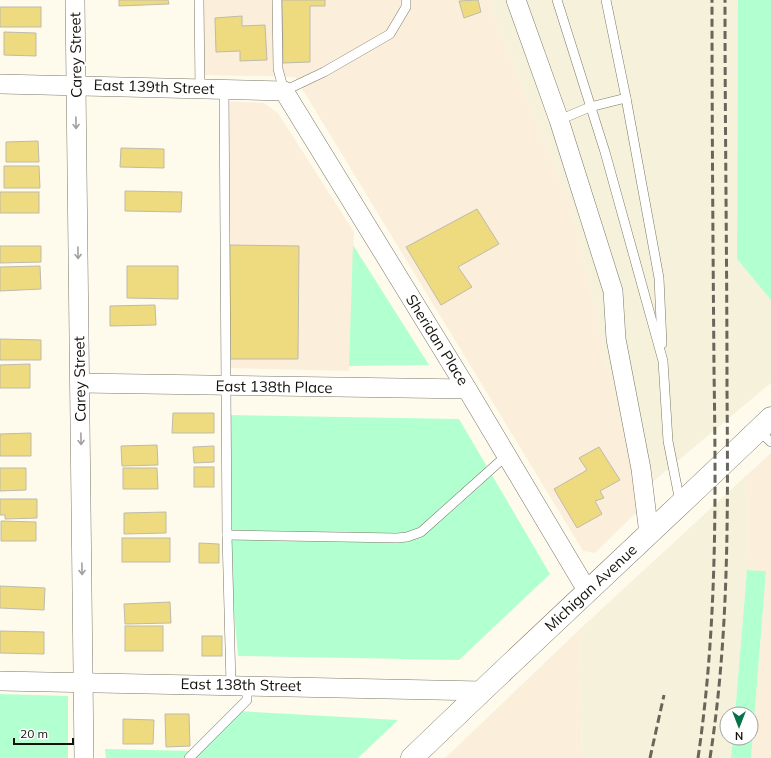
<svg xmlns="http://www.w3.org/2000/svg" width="771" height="758" font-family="Mulish,sans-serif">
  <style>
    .industrial { fill: #fbefdb }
    .built { fill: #f6f1da }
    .green { fill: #b2ffcf }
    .building { fill: #eeda7f; stroke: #bebbac }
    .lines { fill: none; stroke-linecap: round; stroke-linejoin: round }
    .lane-casing { stroke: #7b786a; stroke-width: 10 }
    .street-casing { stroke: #7b786a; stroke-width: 20 }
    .secondary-casing { stroke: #7b786a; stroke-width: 23 }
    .lane { stroke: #fff; stroke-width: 9 }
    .street { stroke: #fff; stroke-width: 19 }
    .secondary { stroke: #fff; stroke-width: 22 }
    .rail { stroke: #68665c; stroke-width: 3; stroke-dasharray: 8 4; stroke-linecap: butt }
    .oneway { stroke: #a1a09e }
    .labels { text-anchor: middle; stroke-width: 3.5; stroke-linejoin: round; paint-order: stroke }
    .street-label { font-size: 15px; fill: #13120c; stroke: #fff }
  </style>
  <rect width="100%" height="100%" fill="#fffbec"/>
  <g class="industrial">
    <polygon points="204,0 487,0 573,211 637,495 642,507 595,553 583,551 295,77 204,75"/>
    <polygon points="224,101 264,103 278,113 354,232 349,371 225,368"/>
    <polygon points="771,453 771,758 751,758 766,571 747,570 748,474"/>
    <polygon points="579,630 582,758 445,758"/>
  </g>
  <g class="built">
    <polygon points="487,0 738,0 737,259 771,300 771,383 637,495 573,211"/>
    <polygon points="748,474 747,570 735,714 727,714 727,738 733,738 731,758 582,758 579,630"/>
  </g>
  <g class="green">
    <polygon points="738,0 771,0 771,300 737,259"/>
    <polygon points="353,245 429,365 349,366"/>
    <polygon points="227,415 459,419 550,574 459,660 238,656 227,535"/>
    <polygon points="747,570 766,571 751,758 731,758 733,738 751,738 751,714 735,714"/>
    <polygon points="0,694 68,696 68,758 0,758"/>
    <polygon points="237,711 398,720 358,758 106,758 105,749 196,751"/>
  </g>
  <g class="building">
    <polygon points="119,0 168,0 169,4 119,6"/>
    <polygon points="282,0 325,0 325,6 310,6 310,62 283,63"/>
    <polygon points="478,0 481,12 464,18 459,1"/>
    <rect x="0" y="7" width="41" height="20"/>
    <polygon points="242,16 242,26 265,25 267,60 240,61 240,51 216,52 215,18"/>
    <polygon points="4,32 36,33 36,56 4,55"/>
    <polygon points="38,141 39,162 6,162 6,142"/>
    <polygon points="121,148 164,149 164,168 120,167"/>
    <polygon points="4,166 39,166 40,188 4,188"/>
    <polygon points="125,191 182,192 181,212 125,211"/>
    <rect x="0" y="192" width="39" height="21"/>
    <polygon points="477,209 499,244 458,267 472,287 441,305 406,247"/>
    <polygon points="230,245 299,246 298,359 229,359"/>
    <polygon points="0,246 41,246 41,262 0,263"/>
    <polygon points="40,266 41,289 0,291 0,267"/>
    <polygon points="127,266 178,266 178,299 127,298"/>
    <polygon points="155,305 156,325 110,326 110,306"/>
    <polygon points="0,339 41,340 41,360 0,360"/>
    <polygon points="30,364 30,388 0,388 0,365"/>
    <polygon points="173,413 214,413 214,433 172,433"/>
    <polygon points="31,433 31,456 0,456 0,434"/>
    <polygon points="157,445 158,465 122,466 121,446"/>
    <polygon points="214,446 214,462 194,463 193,447"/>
    <polygon points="599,447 620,480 600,491 604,498 595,501 602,514 577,528 554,489 587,470 579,458"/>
    <rect x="194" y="467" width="20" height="20"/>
    <polygon points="0,468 26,468 26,490 0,491"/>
    <polygon points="123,468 157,468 158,489 123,489"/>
    <polygon points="0,499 37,499 37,518 5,519 5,515 0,515"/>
    <polygon points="166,512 166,533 124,534 124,513"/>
    <polygon points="1,521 36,522 36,541 1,541"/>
    <rect x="122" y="538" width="48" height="24"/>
    <polygon points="199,543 219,544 219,563 199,563"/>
    <polygon points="0,586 45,588 44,610 0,608"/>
    <polygon points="170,602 171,623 125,624 124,604"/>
    <rect x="125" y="626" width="38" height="25"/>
    <polygon points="0,631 44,632 44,654 0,653"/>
    <rect x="202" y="636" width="20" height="20"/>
    <polygon points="165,714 189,714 190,746 166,747"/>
    <polygon points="123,719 154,720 153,744 123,744"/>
  </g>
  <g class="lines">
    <g class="lane-casing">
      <g id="lane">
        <polyline points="199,0 200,89"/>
        <polyline points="277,0 278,69 284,91 324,72 390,34 406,7 406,0"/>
        <polyline points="557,0 605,152 663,361 668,441 680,502"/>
        <polyline points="224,89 227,535 231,685"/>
        <polyline points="626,98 659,278 662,344"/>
        <polyline points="559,120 590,107 626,98 606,0"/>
        <polyline points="758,430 771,442"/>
        <polyline points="227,535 397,538 407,537 421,532 507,455"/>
        <polyline points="189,758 247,700 247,685"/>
      </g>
    </g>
    <g class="street-casing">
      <g id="street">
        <polyline points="75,0 84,758"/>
        <polyline points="516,0 559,120 613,291 616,339 641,469 649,534"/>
        <polyline points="0,84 284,91 467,389 588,592"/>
        <polyline points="80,383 467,389"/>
        <polyline points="0,681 482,691"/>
      </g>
    </g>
    <g class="secondary-casing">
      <path id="secondary" d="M412,758c119,-115 240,-226 359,-340"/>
    </g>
    <use href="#lane" class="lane"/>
    <use href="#street" class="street"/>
    <use href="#secondary" class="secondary"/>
    <g class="rail">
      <polyline points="650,758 664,695"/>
      <path d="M698,758c19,-129 18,-259 16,-388 -1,-123 -2,-247 -2,-370"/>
      <path d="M710,758c19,-122 18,-246 17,-369 0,-130 -2,-259 -2,-389"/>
    </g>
  </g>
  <defs><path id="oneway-shaft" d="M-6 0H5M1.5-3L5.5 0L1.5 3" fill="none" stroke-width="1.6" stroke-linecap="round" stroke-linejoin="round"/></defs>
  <g class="oneway">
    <use href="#oneway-shaft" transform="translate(76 123) rotate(89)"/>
    <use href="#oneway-shaft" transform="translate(78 253) rotate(89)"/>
    <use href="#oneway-shaft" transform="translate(81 439) rotate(89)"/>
    <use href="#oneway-shaft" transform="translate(82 569) rotate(89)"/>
  </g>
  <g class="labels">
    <g class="street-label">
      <text transform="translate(76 55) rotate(-91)" y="5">Carey Street</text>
      <text transform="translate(154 87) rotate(2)" y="5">East 139th Street</text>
      <text transform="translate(437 340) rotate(58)" y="5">Sheridan Place</text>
      <text transform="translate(80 379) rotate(-91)" y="5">Carey Street</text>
      <text transform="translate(274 387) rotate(1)" y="5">East 138th Place</text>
      <text transform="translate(591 588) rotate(-43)" y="5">Michigan Avenue</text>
      <text transform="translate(241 685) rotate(1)" y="5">East 138th Street</text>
    </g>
  </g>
  <g transform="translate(739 726) rotate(180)"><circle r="19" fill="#ffffff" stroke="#a1a09e"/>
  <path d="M0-3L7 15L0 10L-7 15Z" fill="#06724a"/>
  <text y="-6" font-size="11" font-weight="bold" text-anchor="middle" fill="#13120c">N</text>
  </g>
  <path d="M14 738v6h59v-6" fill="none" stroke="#13120c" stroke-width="2"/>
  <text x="20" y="738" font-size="12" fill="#13120c" stroke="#ffffff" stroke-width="3" paint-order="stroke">20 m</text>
</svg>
